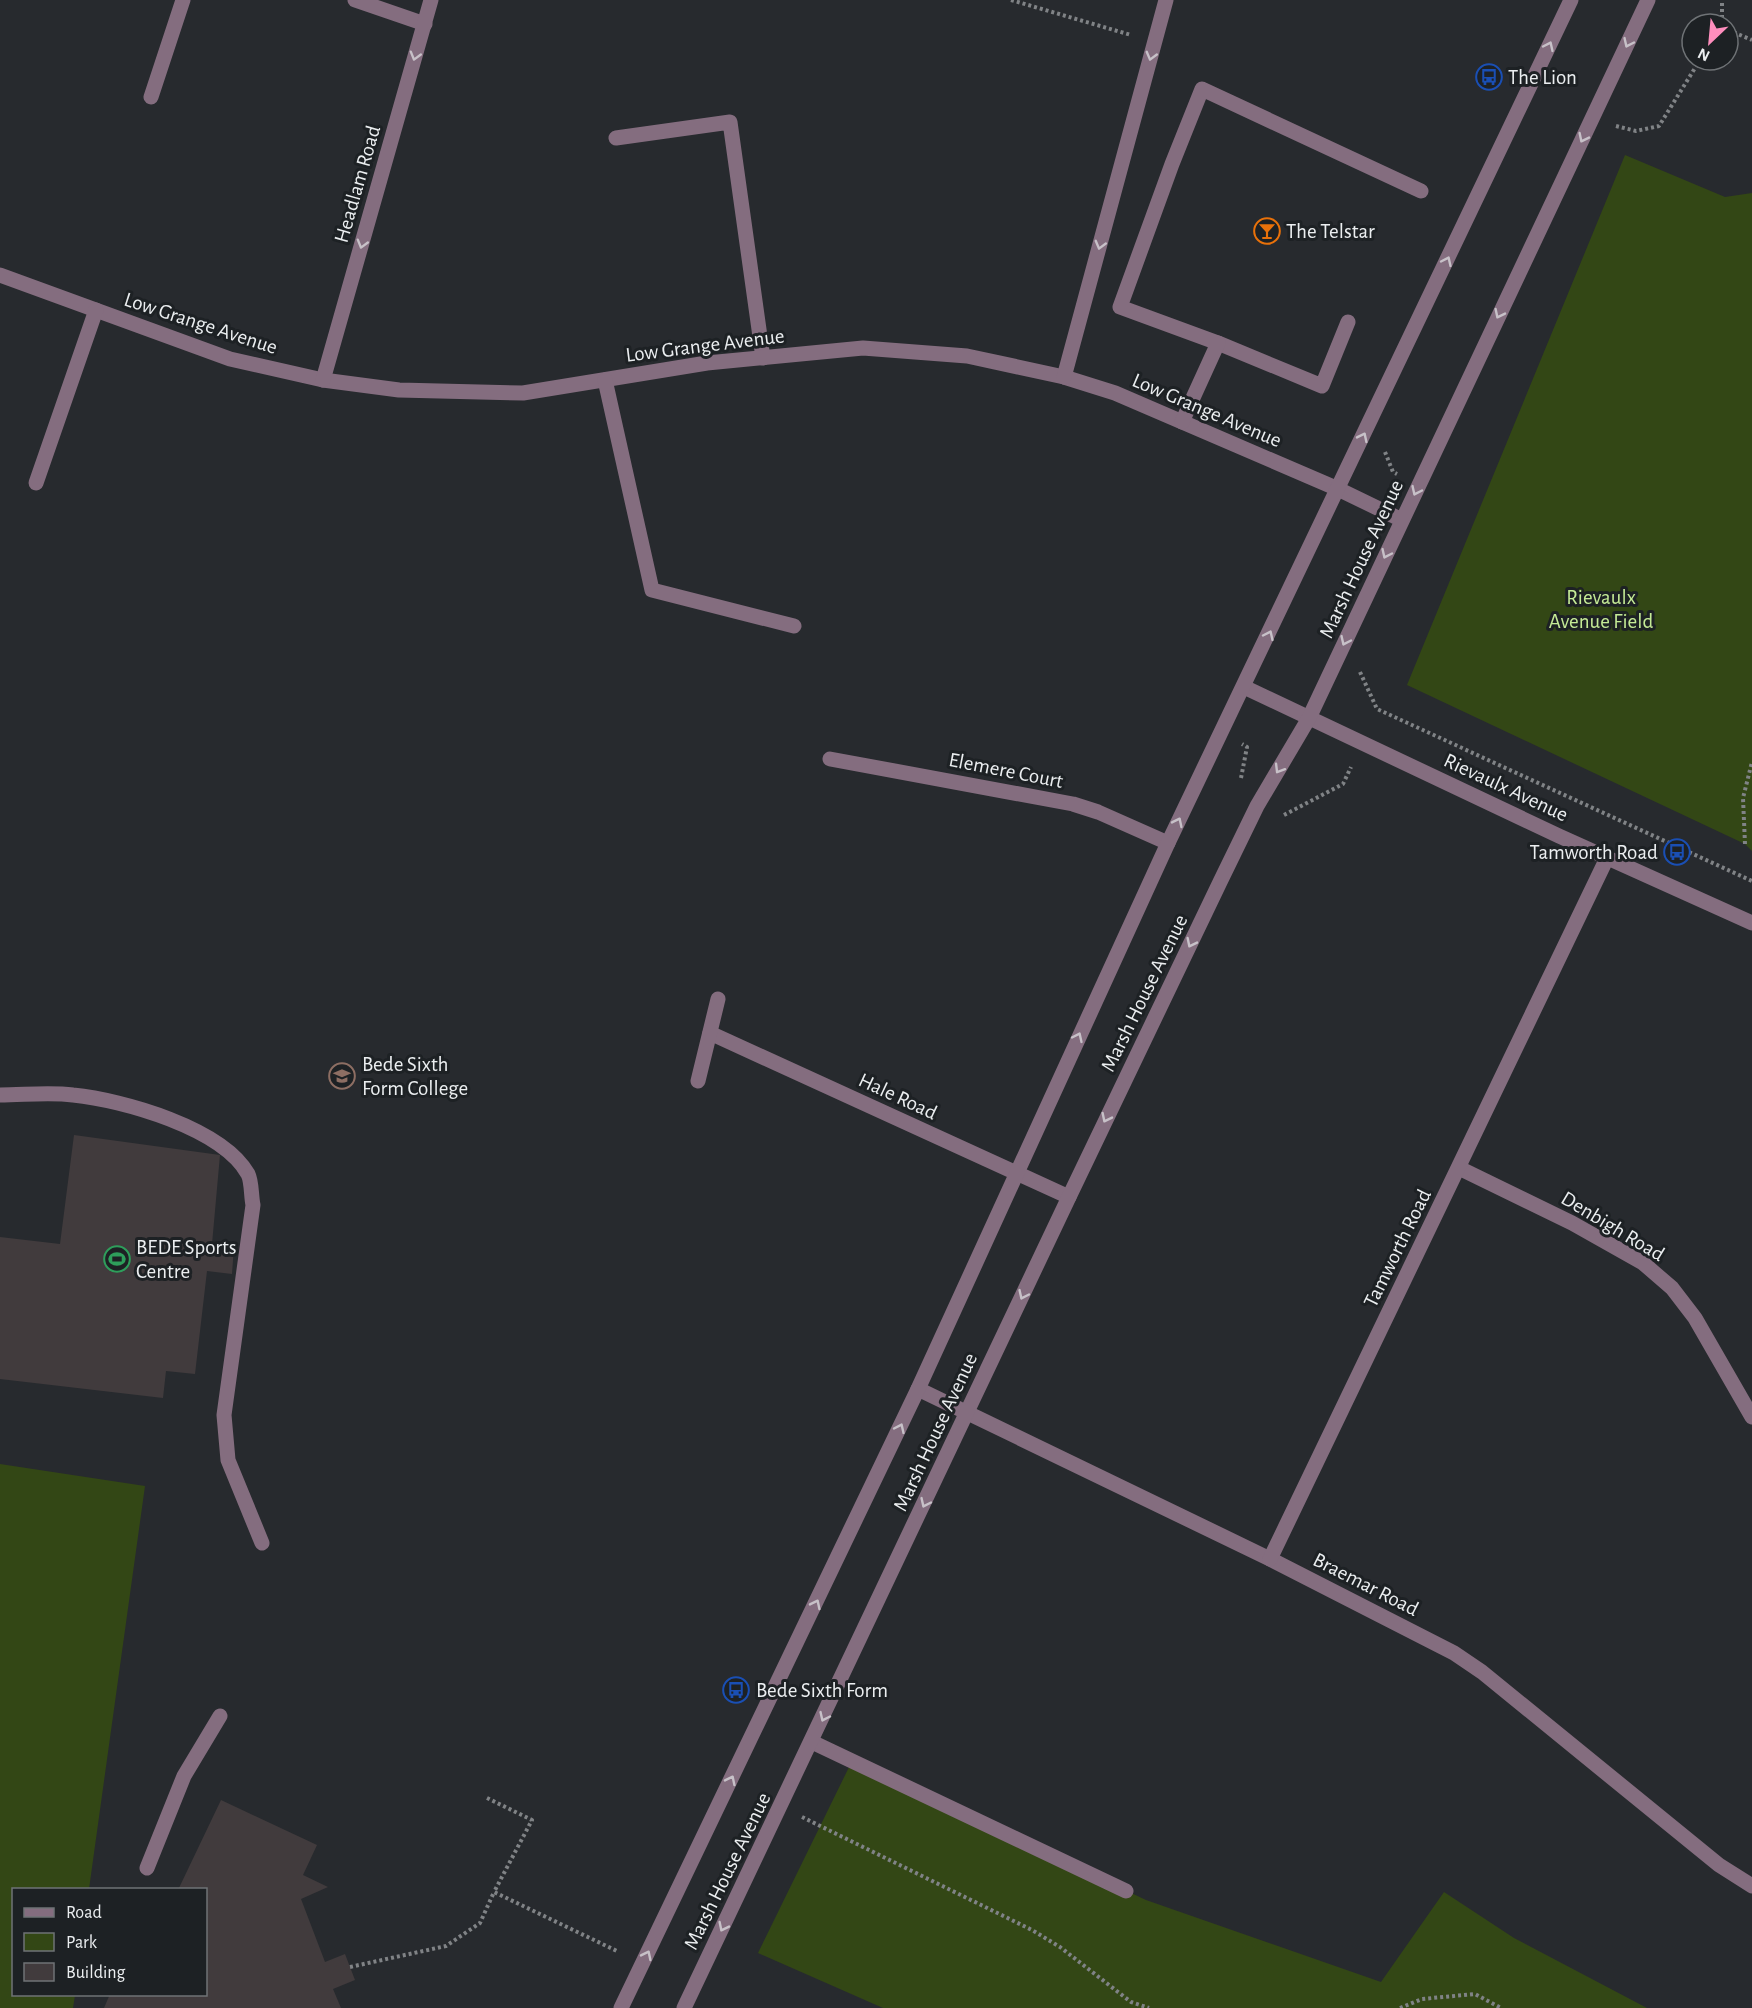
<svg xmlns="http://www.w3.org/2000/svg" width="1752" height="2008" font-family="'Alegreya Sans',sans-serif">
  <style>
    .green { fill: #334715 }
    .building { fill: #413b3d }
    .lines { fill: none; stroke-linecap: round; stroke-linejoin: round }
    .path { stroke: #808386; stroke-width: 4; stroke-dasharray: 3 3; stroke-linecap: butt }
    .minor { stroke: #846d7f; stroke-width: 15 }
    .oneway { stroke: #c7c1c8 }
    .labels { text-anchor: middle; stroke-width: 6; stroke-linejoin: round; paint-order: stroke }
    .poi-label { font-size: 21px; fill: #ebeef0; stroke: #1d2124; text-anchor: start }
    .street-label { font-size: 21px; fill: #ebeef0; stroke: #1d2124 }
    .park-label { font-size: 21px; fill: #c5eb96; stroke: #1d2124 }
  </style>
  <rect width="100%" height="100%" fill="#272a2e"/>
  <g class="green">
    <polygon points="1625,155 1725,197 1752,193 1752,851 1745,844 1407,685"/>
    <polygon points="0,1464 145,1486 89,1889 14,1890 14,1994 75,1995 73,2008 0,2008"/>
    <polygon points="852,1761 1146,1900 1381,1982 1444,1892 1514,1938 1647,2008 883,2008 758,1953"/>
  </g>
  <g class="building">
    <polygon points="74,1135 220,1155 212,1244 234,1246 232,1274 207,1271 195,1374 166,1371 163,1398 0,1379 0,1237 60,1244"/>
    <polygon points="221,1800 317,1845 303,1875 328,1887 301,1899 325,1962 345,1954 355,1980 333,1989 341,2008 104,2008 110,1994 206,1994 206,1890 178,1890"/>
  </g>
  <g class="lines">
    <g class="path">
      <polyline points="1011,0 1131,35"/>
      <polyline points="1722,24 1722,0"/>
      <polyline points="1728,30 1752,40"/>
      <polyline points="1616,126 1636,131 1659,126 1700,60"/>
      <polyline points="1385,452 1393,472 1397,474"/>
      <polyline points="1360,672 1377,709 1752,881"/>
      <polyline points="1241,778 1247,747 1242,744"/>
      <polyline points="1284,815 1343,784 1351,767"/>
      <polyline points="1745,844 1743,798 1752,762"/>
      <polyline points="487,1798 532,1820 494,1892"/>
      <polyline points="802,1817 1032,1930 1060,1947 1131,2002 1149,2008"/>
      <polyline points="350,1967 446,1946 480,1923 494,1892 619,1952"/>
      <polyline points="1400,2008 1422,1999 1475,1994 1501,2008"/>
    </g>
    <g class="minor">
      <polyline points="355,0 425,24"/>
      <polyline points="151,97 183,0"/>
      <polyline points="616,138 730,122 763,358"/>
      <polyline points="0,275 230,359 323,380 399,390 523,393 707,363 863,348 967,356 1064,377 1115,393 1338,489 1402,520"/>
      <polyline points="1218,343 1322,386 1348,322"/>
      <polyline points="1064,377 1166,0"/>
      <polyline points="323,380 431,0"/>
      <polyline points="605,380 652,590 794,626"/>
      <polyline points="1182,422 1218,343 1120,307 1172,164 1202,89 1421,191"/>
      <polyline points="36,483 96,310"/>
      <polyline points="1244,687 1559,836 1752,923"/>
      <polyline points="830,759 1073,804 1098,812 1168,843"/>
      <polyline points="710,1033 1069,1197"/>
      <polyline points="698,1081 718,999"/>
      <path d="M0,1095c24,0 49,-3 73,0 50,5 149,33 175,79 4,8 3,22 5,31l-29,210 4,45 34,83"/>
      <polyline points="1459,1168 1572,1223 1643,1263 1672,1288 1695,1318 1752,1417"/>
      <polyline points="918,1389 1270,1559 1454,1653 1482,1672 1719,1865 1752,1886"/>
      <polyline points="1270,1559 1607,858"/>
      <polyline points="812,1742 1126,1891"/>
      <polyline points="147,1868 184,1776 220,1716"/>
      <polyline points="621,2008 918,1389 1168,843 1571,0"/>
      <polyline points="684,2008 1069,1197 1220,882 1257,806 1309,718 1648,0"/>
    </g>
  </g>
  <defs><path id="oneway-chevron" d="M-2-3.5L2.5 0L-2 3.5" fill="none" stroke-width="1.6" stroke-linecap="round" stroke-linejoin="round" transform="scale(1.5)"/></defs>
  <g class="oneway">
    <use href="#oneway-chevron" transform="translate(1628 43) rotate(115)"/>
    <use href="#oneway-chevron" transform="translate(1549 46) rotate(-65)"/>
    <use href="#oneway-chevron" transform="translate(415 56) rotate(106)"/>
    <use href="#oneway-chevron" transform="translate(1151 56) rotate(105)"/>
    <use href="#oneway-chevron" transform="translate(1583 138) rotate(116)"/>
    <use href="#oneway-chevron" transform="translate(362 244) rotate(106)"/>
    <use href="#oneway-chevron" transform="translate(1100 245) rotate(105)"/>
    <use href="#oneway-chevron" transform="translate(1447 261) rotate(-65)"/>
    <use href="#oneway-chevron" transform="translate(1499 314) rotate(116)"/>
    <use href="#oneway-chevron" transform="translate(1363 437) rotate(-64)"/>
    <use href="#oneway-chevron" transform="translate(1416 491) rotate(115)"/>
    <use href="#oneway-chevron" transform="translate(1386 554) rotate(115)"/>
    <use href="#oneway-chevron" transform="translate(1269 635) rotate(-65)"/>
    <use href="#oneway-chevron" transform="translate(1345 641) rotate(115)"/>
    <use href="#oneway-chevron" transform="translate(1279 769) rotate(121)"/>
    <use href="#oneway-chevron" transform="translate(1178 822) rotate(-64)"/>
    <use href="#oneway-chevron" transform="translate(1191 943) rotate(116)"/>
    <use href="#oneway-chevron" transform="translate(1078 1037) rotate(-65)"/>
    <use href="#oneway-chevron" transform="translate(1106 1118) rotate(116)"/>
    <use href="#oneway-chevron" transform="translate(1023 1295) rotate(115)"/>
    <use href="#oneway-chevron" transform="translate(900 1428) rotate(-65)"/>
    <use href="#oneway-chevron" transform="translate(925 1503) rotate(115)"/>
    <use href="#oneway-chevron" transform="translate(816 1604) rotate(-64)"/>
    <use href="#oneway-chevron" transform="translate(824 1717) rotate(115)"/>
    <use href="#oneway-chevron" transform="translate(731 1780) rotate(-64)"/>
    <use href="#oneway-chevron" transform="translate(723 1927) rotate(116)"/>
    <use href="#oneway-chevron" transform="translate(647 1955) rotate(-64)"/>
  </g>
  <defs>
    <g id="bus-ring" transform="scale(1.35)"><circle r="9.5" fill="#1d2124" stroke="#1a4fb4" stroke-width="1.5"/><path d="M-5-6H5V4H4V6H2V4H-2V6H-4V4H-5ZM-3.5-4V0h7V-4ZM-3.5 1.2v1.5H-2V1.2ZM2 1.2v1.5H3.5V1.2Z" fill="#1a4fb4"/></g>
    <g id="bar-ring" transform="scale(1.35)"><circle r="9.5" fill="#1d2124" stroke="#e8710a" stroke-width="1.5"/><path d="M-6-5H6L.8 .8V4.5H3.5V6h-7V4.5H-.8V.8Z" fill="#e8710a"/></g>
    <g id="university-ring" transform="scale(1.35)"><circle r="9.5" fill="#1d2124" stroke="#8d6e63" stroke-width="1.5"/><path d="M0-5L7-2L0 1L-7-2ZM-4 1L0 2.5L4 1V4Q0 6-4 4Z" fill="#8d6e63"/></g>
    <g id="stadium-ring" transform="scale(1.35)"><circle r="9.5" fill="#1d2124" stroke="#2e9e5b" stroke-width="1.5"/><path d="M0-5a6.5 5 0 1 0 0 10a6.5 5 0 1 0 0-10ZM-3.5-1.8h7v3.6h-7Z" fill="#2e9e5b"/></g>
  </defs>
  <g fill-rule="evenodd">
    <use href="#bus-ring" x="1489" y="77"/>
    <use href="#bar-ring" x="1267" y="231"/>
    <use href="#bus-ring" x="1677" y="852"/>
    <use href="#university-ring" x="342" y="1076"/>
    <use href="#stadium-ring" x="117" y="1259"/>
    <use href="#bus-ring" x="736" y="1690"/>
  </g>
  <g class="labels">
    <g class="poi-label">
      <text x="1508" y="84">The Lion</text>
      <text x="1286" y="238">The Telstar</text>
      <text x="1658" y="859" text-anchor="end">Tamworth Road</text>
      <text x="362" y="1071">Bede Sixth<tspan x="362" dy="24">Form College</tspan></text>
      <text x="136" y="1254">BEDE Sports<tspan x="136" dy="24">Centre</tspan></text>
      <text x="756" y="1697">Bede Sixth Form</text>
    </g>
    <g class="street-label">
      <text transform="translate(357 184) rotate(-74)" y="7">Headlam Road</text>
      <text transform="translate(201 323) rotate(18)" y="7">Low Grange Avenue</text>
      <text transform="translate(705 345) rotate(-7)" y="7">Low Grange Avenue</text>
      <text transform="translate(1207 410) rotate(23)" y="7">Low Grange Avenue</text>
      <text transform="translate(1361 559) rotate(-65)" y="7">Marsh House Avenue</text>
      <text transform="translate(1006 770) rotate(11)" y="7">Elemere Court</text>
      <text transform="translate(1506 787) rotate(25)" y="7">Rievaulx Avenue</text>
      <text transform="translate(1144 993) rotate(-64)" y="7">Marsh House Avenue</text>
      <text transform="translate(898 1096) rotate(25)" y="7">Hale Road</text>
      <text transform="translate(1613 1226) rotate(31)" y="7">Denbigh Road</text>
      <text transform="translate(1397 1248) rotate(-64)" y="7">Tamworth Road</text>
      <text transform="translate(935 1432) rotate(-65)" y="7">Marsh House Avenue</text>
      <text transform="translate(1366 1584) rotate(27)" y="7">Braemar Road</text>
      <text transform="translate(727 1871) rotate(-64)" y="7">Marsh House Avenue</text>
    </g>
    <g class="park-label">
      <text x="1601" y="604">Rievaulx<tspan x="1601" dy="24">Avenue Field</tspan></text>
    </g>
  </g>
  <rect x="12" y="1888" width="195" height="108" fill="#1d2124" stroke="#6f7376" stroke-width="1.5"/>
  <rect x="24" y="1908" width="30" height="9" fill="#846d7f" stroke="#6f7376" stroke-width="1.5"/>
  <text x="66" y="1918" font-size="18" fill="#ebeef0">Road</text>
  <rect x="24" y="1933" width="30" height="18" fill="#334715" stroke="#6f7376" stroke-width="1.5"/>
  <text x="66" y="1948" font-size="18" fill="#ebeef0">Park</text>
  <rect x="24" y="1963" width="30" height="18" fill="#413b3d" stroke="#6f7376" stroke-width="1.5"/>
  <text x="66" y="1978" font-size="18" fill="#ebeef0">Building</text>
  <g transform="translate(1710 42) rotate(206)"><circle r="28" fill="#1d2124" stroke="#6f7376" stroke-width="1.5"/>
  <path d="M0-4.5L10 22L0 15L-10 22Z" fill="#fe8ebd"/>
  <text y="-9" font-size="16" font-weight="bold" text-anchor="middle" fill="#ebeef0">N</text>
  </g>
</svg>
